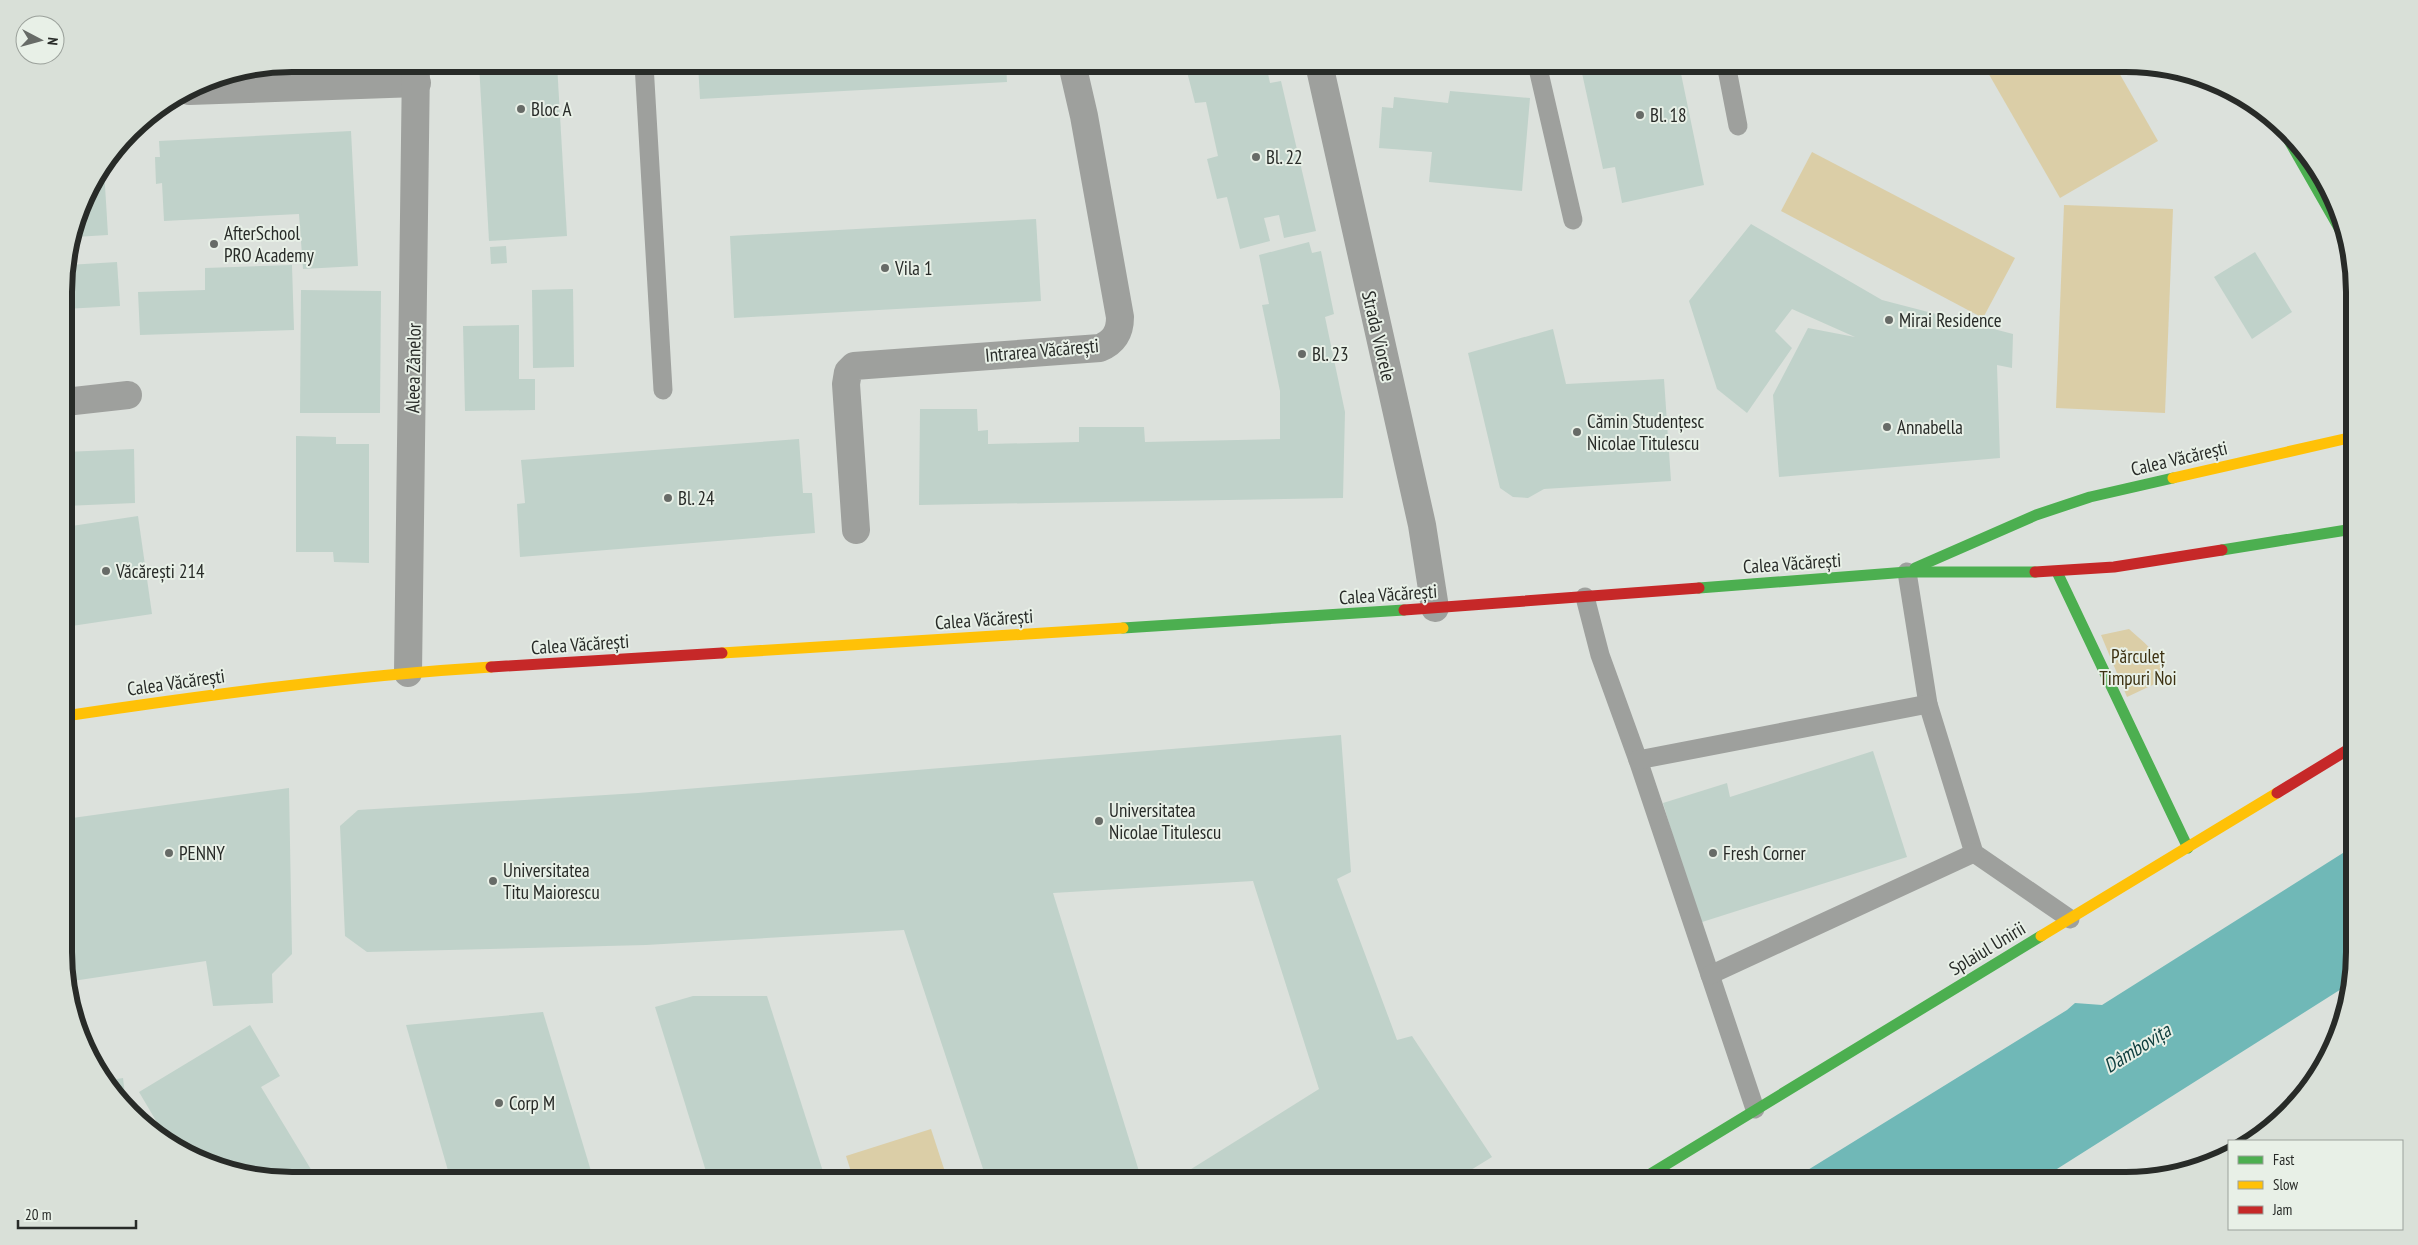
<svg xmlns="http://www.w3.org/2000/svg" width="2418" height="1245" font-family="'PT Sans Narrow',sans-serif">
  <style>
    .green { fill: #dbcea7 }
    .water { fill: #70b8b7 }
    .building { fill: #c0d2ca }
    .lines { fill: none; stroke-linecap: round; stroke-linejoin: round }
    .lane { stroke: #9ea09d; stroke-width: 19 }
    .street { stroke: #9ea09d; stroke-width: 28 }
    .fast { stroke: #4caf50; stroke-width: 11 }
    .slow { stroke: #ffc107; stroke-width: 11 }
    .jam { stroke: #c62828; stroke-width: 11 }
    .poi-dot { fill: #676b67; stroke: #e8f0e7; stroke-width: 2 }
    .labels { text-anchor: middle; stroke-width: 4; stroke-linejoin: round; paint-order: stroke }
    .poi-label { font-size: 19px; fill: #282b28; stroke: #e8f0e7; text-anchor: start }
    .street-label { font-size: 19px; fill: #282b28; stroke: #e8f0e7 }
    .park-label { font-size: 19px; fill: #3d3112; stroke: #e8f0e7 }
    .water-label { font-size: 20px; font-style: italic; fill: #0e3d3d; stroke: #e8f0e7 }
    .rim { fill: none; stroke: #282b28; stroke-width: 6 }
  </style>
  <rect width="100%" height="100%" fill="#dce1dc"/>
  <g class="green">
    <polygon points="1983,64 2114,64 2158,141 2060,198"/>
    <polygon points="1812,152 2015,258 1983,318 1781,211"/>
    <polygon points="2064,205 2173,209 2165,413 2056,408"/>
    <path d="M2129,629c16,15 37,28 32,52l-34,16 -26,-62z"/>
    <polygon points="931,1129 948,1181 854,1181 846,1156"/>
  </g>
  <polygon class="water" points="2354,846 2354,953 2346,986 2038,1181 1790,1181 2067,1010 2075,1003 2102,1005"/>
  <g class="building">
    <polygon points="479,64 557,64 567,236 489,241"/>
    <polygon points="698,64 1006,64 1007,82 700,99"/>
    <polygon points="1185,64 1266,64 1270,83 1281,81 1316,231 1284,238 1279,215 1264,218 1270,241 1240,249 1227,197 1217,199 1207,159 1218,156 1206,102 1195,103"/>
    <polygon points="1580,64 1679,64 1704,185 1622,203 1615,167 1603,169"/>
    <polygon points="1450,91 1530,98 1522,191 1429,182 1432,152 1379,148 1382,107 1393,108 1394,97 1448,103"/>
    <polygon points="351,131 358,266 303,269 299,214 164,221 162,183 156,184 155,157 160,157 159,141"/>
    <polygon points="104,169 108,235 75,237 87,192"/>
    <polygon points="1036,219 1041,301 734,318 730,236"/>
    <polygon points="1751,224 1882,300 2013,334 2012,368 1997,365 2000,458 1779,477 1773,395 1808,328 1855,337 1792,309 1775,331 1792,348 1747,413 1717,389 1689,301"/>
    <polygon points="1309,242 1312,253 1321,251 1334,314 1325,317 1345,412 1343,498 919,505 920,409 977,409 978,431 988,430 988,444 1079,442 1079,427 1144,427 1145,442 1280,439 1280,391 1262,305 1269,304 1259,255"/>
    <polygon points="506,246 507,263 491,264 490,247"/>
    <polygon points="2255,252 2292,312 2252,339 2214,277"/>
    <polygon points="117,262 120,306 64,309 64,277 68,265"/>
    <polygon points="292,265 294,330 140,335 138,292 205,290 205,268"/>
    <polygon points="573,289 574,367 533,368 532,290"/>
    <polygon points="301,290 381,291 380,413 300,413"/>
    <polygon points="519,325 519,379 535,379 535,410 465,411 463,326"/>
    <polygon points="1553,329 1566,384 1664,379 1671,481 1544,489 1528,498 1513,497 1500,488 1468,353"/>
    <polygon points="296,436 336,437 336,444 369,444 369,563 334,562 333,552 296,552"/>
    <polygon points="799,439 803,493 812,493 815,533 520,557 517,504 525,503 521,460"/>
    <polygon points="134,449 135,503 65,506 65,452"/>
    <polygon points="138,516 152,614 65,627 65,527"/>
    <polygon points="1341,735 1351,872 1337,879 1397,1040 1412,1036 1492,1157 1453,1181 1172,1181 1319,1089 1253,881 1053,893 1142,1181 987,1181 904,930 646,945 367,952 345,936 340,826 358,810 638,793"/>
    <polygon points="1873,751 1907,857 1699,923 1663,803 1727,783 1730,797"/>
    <polygon points="289,788 292,954 272,974 273,1003 213,1006 206,961 66,982 65,819"/>
    <polygon points="693,996 767,996 826,1181 709,1181 655,1007"/>
    <polygon points="543,1012 594,1181 451,1181 406,1025"/>
    <polygon points="250,1025 280,1076 261,1087 318,1181 292,1181 192,1158 165,1136 139,1092"/>
    <polygon points="123,1078 126,1104 111,1092 105,1081"/>
  </g>
  <g class="lines">
    <g class="lane">
      <polyline points="644,64 663,390"/>
      <polyline points="1537,64 1573,220"/>
      <polyline points="1726,64 1738,126"/>
      <polyline points="1907,572 1928,704 1974,853 2070,919"/>
      <polyline points="1585,597 1600,655 1638,760 1755,1109"/>
      <polyline points="1638,760 1928,704"/>
      <polyline points="1710,975 1974,853"/>
    </g>
    <g class="street">
      <polyline points="1319,64 1422,525 1435,608"/>
      <polyline points="189,91 417,83"/>
      <polyline points="65,402 128,395"/>
      <path d="M856,530l-10,-146 2,-12 6,-6 246,-18c14,-6 20,-15 20,-31l-36,-201 -12,-52"/>
      <polyline points="408,673 416,64"/>
    </g>
    <g class="fast">
      <polyline points="2287,137 2346,240"/>
      <polyline points="2222,550 2353,529"/>
      <polyline points="1915,568 2036,515 2090,497 2173,478"/>
      <polyline points="2057,572 2188,848"/>
      <polyline points="1699,588 1907,572 2035,572"/>
      <polyline points="1123,628 1404,610"/>
      <polyline points="1639,1181 2041,936"/>
    </g>
    <g class="slow">
      <polyline points="2173,478 2353,437"/>
      <polyline points="722,653 1123,628"/>
      <path d="M65,716c142,-21 283,-40 426,-49"/>
      <polyline points="2041,936 2277,793"/>
    </g>
    <g class="jam">
      <polyline points="2035,572 2114,567 2222,550"/>
      <polyline points="1404,610 1699,588"/>
      <polyline points="491,667 722,653"/>
      <polyline points="2277,793 2354,746"/>
    </g>
  </g>
  <g class="poi-dot">
    <circle cx="521" cy="109" r="5"/>
    <circle cx="1640" cy="115" r="5"/>
    <circle cx="1256" cy="157" r="5"/>
    <circle cx="214" cy="244" r="5"/>
    <circle cx="885" cy="268" r="5"/>
    <circle cx="1889" cy="320" r="5"/>
    <circle cx="1302" cy="354" r="5"/>
    <circle cx="1887" cy="427" r="5"/>
    <circle cx="1577" cy="432" r="5"/>
    <circle cx="668" cy="498" r="5"/>
    <circle cx="106" cy="571" r="5"/>
    <circle cx="1099" cy="821" r="5"/>
    <circle cx="169" cy="853" r="5"/>
    <circle cx="1713" cy="853" r="5"/>
    <circle cx="493" cy="881" r="5"/>
    <circle cx="499" cy="1103" r="5"/>
  </g>
  <g class="labels">
    <g class="poi-label">
      <text x="531" y="116">Bloc A</text>
      <text x="1650" y="122">Bl. 18</text>
      <text x="1266" y="164">Bl. 22</text>
      <text x="224" y="240">AfterSchool<tspan x="224" dy="22">PRO Academy</tspan></text>
      <text x="895" y="275">Vila 1</text>
      <text x="1899" y="327">Mirai Residence</text>
      <text x="1312" y="361">Bl. 23</text>
      <text x="1587" y="428">Cămin Studențesc<tspan x="1587" dy="22">Nicolae Titulescu</tspan></text>
      <text x="1897" y="434">Annabella</text>
      <text x="678" y="505">Bl. 24</text>
      <text x="116" y="578">Văcărești 214</text>
      <text x="1109" y="817">Universitatea<tspan x="1109" dy="22">Nicolae Titulescu</tspan></text>
      <text x="179" y="860">PENNY</text>
      <text x="1723" y="860">Fresh Corner</text>
      <text x="503" y="877">Universitatea<tspan x="503" dy="22">Titu Maiorescu</tspan></text>
      <text x="509" y="1110">Corp M</text>
    </g>
    <g class="street-label">
      <text transform="translate(1379 336) rotate(77)" y="7">Strada Viorele</text>
      <text transform="translate(1042 350) rotate(-5)" y="7">Intrarea Văcărești</text>
      <text transform="translate(413 368) rotate(-89)" y="7">Aleea Zânelor</text>
      <text transform="translate(2179 458) rotate(-13)" y="7">Calea Văcărești</text>
      <text transform="translate(1792 563) rotate(-4)" y="7">Calea Văcărești</text>
      <text transform="translate(1388 594) rotate(-4)" y="7">Calea Văcărești</text>
      <text transform="translate(984 619) rotate(-4)" y="7">Calea Văcărești</text>
      <text transform="translate(580 644) rotate(-4)" y="7">Calea Văcărești</text>
      <text transform="translate(176 682) rotate(-8)" y="7">Calea Văcărești</text>
      <text transform="translate(1987 948) rotate(-31)" y="7">Splaiul Unirii</text>
    </g>
    <g class="park-label">
      <text x="2138" y="663">Părculeț<tspan x="2138" dy="22">Timpuri Noi</tspan></text>
    </g>
    <g class="water-label">
      <text transform="translate(2137 1048) rotate(-32)" y="7">Dâmbovița</text>
    </g>
  </g>
  <path d="M0 0H2418V1245H0ZM292 72H2126A220 220 0 0 1 2346 292V952A220 220 0 0 1 2126 1172H292A220 220 0 0 1 72 952V292A220 220 0 0 1 292 72Z" fill="#d9e0d8" fill-rule="evenodd"/>
  <path class="rim" d="M292 72H2126A220 220 0 0 1 2346 292V952A220 220 0 0 1 2126 1172H292A220 220 0 0 1 72 952V292A220 220 0 0 1 292 72Z"/>
  <rect x="2228" y="1140" width="175" height="90" fill="#e8f0e7" stroke="#9ba19b"/>
  <rect x="2238" y="1156" width="25" height="8" fill="#4caf50" stroke="#9ba19b"/>
  <text x="2273" y="1165" font-size="15" fill="#282b28">Fast</text>
  <rect x="2238" y="1181" width="25" height="8" fill="#ffc107" stroke="#9ba19b"/>
  <text x="2273" y="1190" font-size="15" fill="#282b28">Slow</text>
  <rect x="2238" y="1206" width="25" height="8" fill="#c62828" stroke="#9ba19b"/>
  <text x="2273" y="1215" font-size="15" fill="#282b28">Jam</text>
  <g transform="translate(40 40) rotate(96)"><circle r="24" fill="#e8f0e7" stroke="#9ba19b"/>
  <path d="M0-4L9 19L0 12L-9 19Z" fill="#676b67"/>
  <text y="-8" font-size="14" font-weight="bold" text-anchor="middle" fill="#282b28">N</text>
  </g>
  <path d="M18 1220v8h118v-8" fill="none" stroke="#282b28" stroke-width="2.5"/>
  <text x="25" y="1220" font-size="15" fill="#282b28" stroke="#e8f0e7" stroke-width="4" paint-order="stroke">20 m</text>
</svg>
